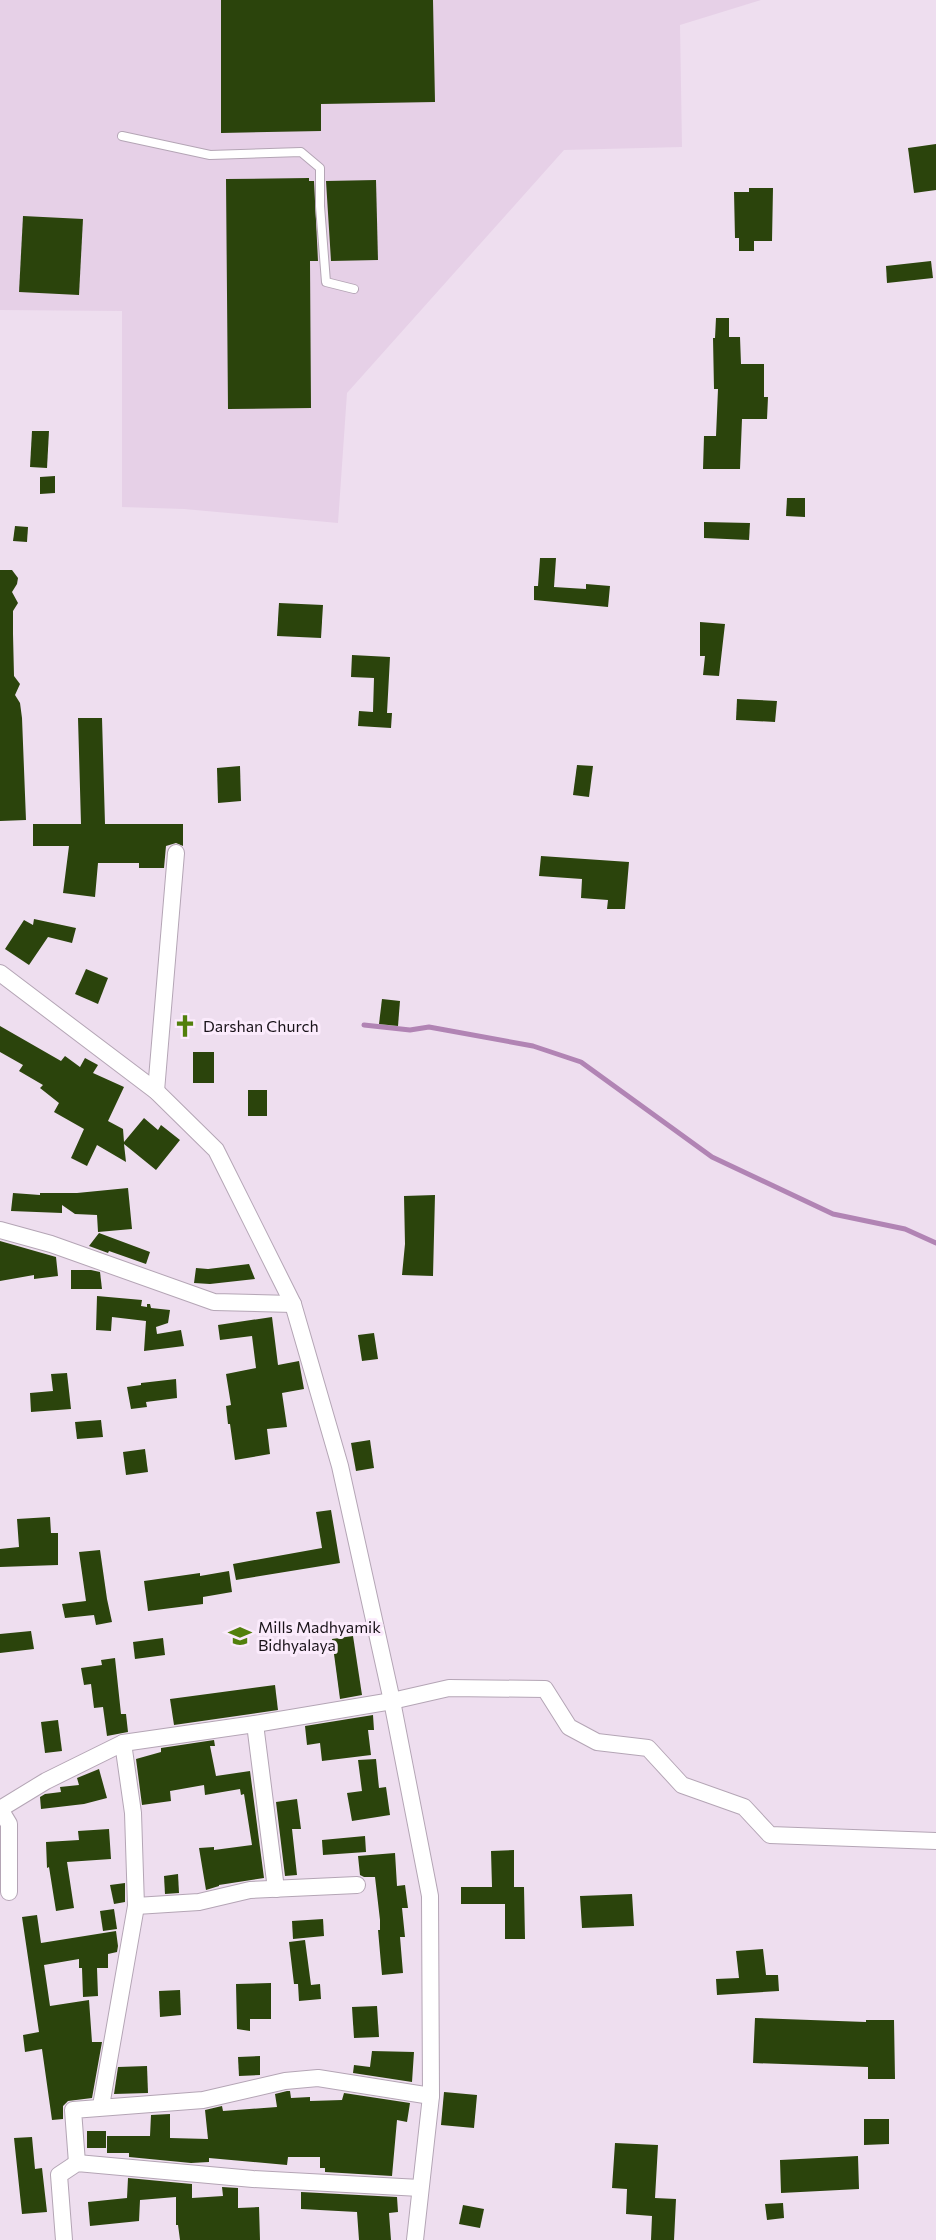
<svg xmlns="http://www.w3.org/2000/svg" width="936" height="2240" font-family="Commissioner,sans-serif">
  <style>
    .built { fill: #e6d0e7 }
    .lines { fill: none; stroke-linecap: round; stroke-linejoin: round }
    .stream { stroke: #b184b4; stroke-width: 5 }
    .building { fill: #2b440c }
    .lane-casing { stroke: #b4a5b5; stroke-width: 10 }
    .street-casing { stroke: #b4a5b5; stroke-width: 18 }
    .lane { stroke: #fff; stroke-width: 8 }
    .street { stroke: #fff; stroke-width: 16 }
    .labels { text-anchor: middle; stroke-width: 6; stroke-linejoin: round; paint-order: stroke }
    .poi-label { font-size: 16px; fill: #191319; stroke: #fbebfc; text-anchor: start }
  </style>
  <rect width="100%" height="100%" fill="#eedeef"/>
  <polygon class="built" points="0,0 761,0 680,25 682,147 564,150 347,393 338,523 184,509 122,507 122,311 0,310"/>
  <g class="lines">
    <polyline class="stream" points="364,1025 410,1030 429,1027 533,1046 581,1062 712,1157 833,1214 905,1229 936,1243"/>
  </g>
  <g class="building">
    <polygon points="221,0 433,0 435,102 321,104 321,131 221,133"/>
    <polygon points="936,144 936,190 914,193 908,148"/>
    <polygon points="309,178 309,181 314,181 318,261 310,261 311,408 228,409 226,179"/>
    <polygon points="376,180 378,260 331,261 326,181"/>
    <polygon points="749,188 773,188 772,241 754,241 754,251 739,251 739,238 735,238 734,192 749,192"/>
    <polygon points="23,216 83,219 79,295 19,292"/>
    <polygon points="931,261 933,278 887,283 886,266"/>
    <polygon points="716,318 729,318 729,337 740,337 741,364 764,364 764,397 768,397 767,419 742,419 740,469 703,469 704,436 716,436 718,389 714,389 713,338 715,338"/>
    <polygon points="32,431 49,431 47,468 30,467"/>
    <polygon points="55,476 55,493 40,494 40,477"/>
    <polygon points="787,498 805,498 805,517 786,516"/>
    <polygon points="704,522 750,523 749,540 704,538"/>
    <polygon points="15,526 28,527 27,542 13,541"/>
    <polygon points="540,558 556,558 554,587 586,589 586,584 610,586 608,607 534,600 534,586 538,586"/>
    <polygon points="0,570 12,570 18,578 17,584 12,592 18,603 13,611 13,634 14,676 20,684 15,695 20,703 22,718 26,820 0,821"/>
    <polygon points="279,603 323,605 321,638 277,636"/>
    <polygon points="700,622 725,624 719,676 703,675 705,656 700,656"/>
    <polygon points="352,655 390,657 387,713 392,713 391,728 358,726 359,711 373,712 374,678 351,677"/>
    <polygon points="737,699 777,701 775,722 736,720"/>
    <polygon points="78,718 102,718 105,824 183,824 183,846 176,843 166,846 164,868 139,868 139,863 98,863 95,897 63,893 69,846 33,846 33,824 81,824"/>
    <polygon points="577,765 593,766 589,797 573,795"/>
    <polygon points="240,766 241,801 218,803 217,768"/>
    <polygon points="541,856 629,862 625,909 607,909 608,900 581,898 582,879 539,876"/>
    <polygon points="34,919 76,928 72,943 48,937 29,965 5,949 24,920 33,925"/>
    <polygon points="86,969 108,978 98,1004 75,994"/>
    <polygon points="382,999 400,1001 398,1026 379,1024"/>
    <polygon points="0,1026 61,1061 65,1056 80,1067 85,1058 98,1065 93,1073 124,1087 108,1121 123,1129 124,1142 144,1118 158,1130 161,1125 180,1140 156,1170 124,1144 126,1162 97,1145 87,1166 71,1158 84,1129 54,1112 59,1103 40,1088 43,1085 19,1071 23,1065 0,1052"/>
    <rect x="193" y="1052" width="21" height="31"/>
    <rect x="248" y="1090" width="19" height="26"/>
    <polygon points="128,1188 132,1229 98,1232 97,1215 75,1214 62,1205 62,1213 11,1211 13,1193 40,1195 40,1193 77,1193"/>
    <polygon points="435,1195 433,1276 402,1275 405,1244 404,1196"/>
    <polygon points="99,1233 150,1252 146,1264 109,1251 108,1253 89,1246"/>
    <polygon points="0,1241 56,1257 58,1276 34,1279 34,1275 0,1281"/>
    <polygon points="249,1264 255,1279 210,1284 194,1283 196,1268 208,1269"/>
    <polygon points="71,1270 91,1270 100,1272 102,1289 71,1289"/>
    <polygon points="97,1296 142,1300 141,1306 147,1307 147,1304 150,1304 151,1308 170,1310 168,1323 156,1327 157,1334 181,1330 184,1346 144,1351 146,1321 112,1317 111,1331 96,1330"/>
    <polygon points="272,1317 278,1365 299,1361 304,1389 282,1393 287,1427 267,1429 270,1454 235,1460 230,1424 228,1424 226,1406 231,1405 226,1374 256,1368 252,1336 220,1340 218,1325"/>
    <polygon points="374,1333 378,1359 362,1361 358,1335"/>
    <polygon points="67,1373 71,1409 31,1412 30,1393 53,1391 51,1374"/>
    <polygon points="176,1379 177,1398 146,1402 147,1407 131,1409 127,1387 141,1385 141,1383"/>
    <polygon points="101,1420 103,1437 77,1439 75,1422"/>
    <polygon points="370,1440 374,1468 356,1471 351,1443"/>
    <polygon points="145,1449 148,1472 126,1475 123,1452"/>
    <polygon points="331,1510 340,1563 236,1580 233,1564 322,1548 316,1512"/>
    <polygon points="50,1517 51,1533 58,1533 58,1565 0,1567 0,1549 19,1547 17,1519"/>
    <polygon points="100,1550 107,1599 112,1622 96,1625 94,1615 65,1618 62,1604 86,1601 79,1552"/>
    <polygon points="229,1571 232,1592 203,1597 203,1604 148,1611 144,1581 200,1573 200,1576"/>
    <polygon points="31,1631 34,1649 0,1653 0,1634"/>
    <polygon points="353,1636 362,1695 340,1699 332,1639"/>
    <polygon points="163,1638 165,1655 135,1659 133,1642"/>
    <polygon points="115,1658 121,1714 126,1714 128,1732 107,1736 103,1707 94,1708 91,1684 84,1685 81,1668 102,1665 101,1660"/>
    <polygon points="275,1685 278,1710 174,1725 170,1699"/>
    <polygon points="373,1715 374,1730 368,1730 371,1755 322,1761 320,1743 307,1745 305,1726"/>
    <polygon points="58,1720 62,1751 45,1753 41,1722"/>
    <polygon points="214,1740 215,1746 210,1746 216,1776 250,1771 264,1878 219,1885 219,1886 206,1890 199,1848 214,1847 214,1850 252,1845 244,1794 241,1795 240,1789 205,1795 204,1785 170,1791 171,1801 142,1805 136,1759 161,1752 161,1748"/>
    <polygon points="376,1759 379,1788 386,1787 390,1815 352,1821 347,1793 362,1791 358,1760"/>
    <polygon points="99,1769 107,1798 84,1804 41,1809 40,1797 45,1794 61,1792 60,1787 79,1785 77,1778"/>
    <polygon points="297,1799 301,1829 292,1829 297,1875 285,1876 276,1802"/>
    <polygon points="109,1829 111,1859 67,1862 74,1908 56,1911 49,1867 47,1868 46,1842 79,1840 78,1831"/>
    <polygon points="365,1836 366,1852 323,1855 322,1840"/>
    <polygon points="514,1850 514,1887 524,1887 525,1939 505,1939 505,1904 461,1904 461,1887 492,1887 491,1851"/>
    <polygon points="395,1853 397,1886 405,1885 408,1908 402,1908 405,1937 400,1937 403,1973 382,1975 378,1930 380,1930 380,1920 375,1877 364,1877 360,1875 358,1856"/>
    <polygon points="178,1874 179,1893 165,1894 164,1876"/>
    <polygon points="125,1883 125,1902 114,1904 110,1885"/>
    <polygon points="632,1894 634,1926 582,1928 580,1896"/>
    <polygon points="114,1909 117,1929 103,1931 100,1911"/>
    <polygon points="37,1915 41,1943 116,1931 118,1946 117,1952 108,1954 108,1968 97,1968 98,1996 83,1997 82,1968 79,1968 79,1959 44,1965 50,2006 89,2000 92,2042 102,2042 92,2098 68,2101 63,2106 63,2119 52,2120 42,2049 25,2052 23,2035 39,2032 22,1917"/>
    <polygon points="323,1919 324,1936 293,1939 292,1921"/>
    <polygon points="305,1940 311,1985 320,1984 321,1999 299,2001 298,1984 294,1984 289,1942"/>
    <polygon points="763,1949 766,1975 778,1975 779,1991 717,1995 716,1979 739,1978 736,1951"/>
    <polygon points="271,1983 271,2019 250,2019 250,2031 237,2029 236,1984"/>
    <polygon points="180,1990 181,2015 160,2017 159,1991"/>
    <polygon points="377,2006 379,2037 354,2038 352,2007"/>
    <polygon points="755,2018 866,2022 866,2020 894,2020 895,2079 868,2079 868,2067 753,2063"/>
    <polygon points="372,2051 414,2052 412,2082 353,2073 354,2065 370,2067"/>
    <polygon points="260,2056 260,2075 239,2076 238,2057"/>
    <polygon points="147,2066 148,2093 114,2094 118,2067"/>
    <polygon points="287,2091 290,2091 291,2098 310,2097 310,2101 342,2100 344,2093 410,2103 407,2122 397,2120 392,2176 325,2172 325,2168 320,2168 320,2157 288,2157 287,2165 209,2158 209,2162 191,2163 129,2157 129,2153 107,2153 107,2136 150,2136 151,2115 170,2114 170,2138 208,2139 205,2110 222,2106 223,2111 277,2107 275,2094"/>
    <polygon points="444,2092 477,2095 474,2128 441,2125"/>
    <polygon points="864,2119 889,2119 889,2144 864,2145"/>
    <rect x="87" y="2131" width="19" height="17"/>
    <polygon points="32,2137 35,2169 42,2168 47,2212 22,2214 14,2138"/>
    <polygon points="615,2143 658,2145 655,2198 676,2199 674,2240 651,2240 652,2216 626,2214 627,2189 612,2188"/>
    <polygon points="858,2156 859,2189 781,2193 780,2160"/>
    <polygon points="128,2178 192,2184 192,2198 223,2196 222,2187 238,2188 238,2208 259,2207 260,2240 180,2240 178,2225 176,2225 176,2197 140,2200 139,2221 90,2226 88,2202 127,2198"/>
    <polygon points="301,2192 397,2197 398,2212 389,2213 391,2240 359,2240 357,2212 301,2209"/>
    <polygon points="783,2203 784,2218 767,2220 765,2204"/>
    <polygon points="463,2205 484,2209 480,2228 459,2224"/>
  </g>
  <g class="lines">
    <g class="lane-casing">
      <polyline id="lane" points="122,136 210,155 301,152 320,168 320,206 326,282 354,289"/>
    </g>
    <g class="street-casing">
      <g id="street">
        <polyline points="0,973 156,1091 216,1150 293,1304 340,1466 392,1701 430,1896 431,2096 415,2240"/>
        <polyline points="156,1091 176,853"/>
        <polyline points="0,1230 51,1244 214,1302 293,1304"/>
        <polyline points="255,1724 276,1889"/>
        <polyline points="9,1892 9,1824 0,1809 46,1781 123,1743 255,1724 392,1701 449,1688 545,1689 569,1727 597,1742 648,1748 682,1785 744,1807 770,1835 936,1841"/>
        <polyline points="136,1906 199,1902 250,1890 357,1885"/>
        <polyline points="101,2106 136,1906 133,1813 123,1743"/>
        <polyline points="77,2163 73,2110 203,2100 285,2081 318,2078 431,2096"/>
        <polyline points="64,2240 59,2175 77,2163 253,2179 420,2188"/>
      </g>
    </g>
    <use href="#lane" class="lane"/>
    <use href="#street" class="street"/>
  </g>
  <defs>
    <g id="church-bare" transform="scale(1.8)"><path d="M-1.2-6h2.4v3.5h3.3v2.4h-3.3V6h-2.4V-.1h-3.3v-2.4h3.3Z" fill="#52800c" stroke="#fbebfc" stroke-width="2.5" paint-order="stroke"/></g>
    <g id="school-bare" transform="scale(1.8)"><path d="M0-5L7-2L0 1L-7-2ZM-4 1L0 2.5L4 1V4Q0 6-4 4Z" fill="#52800c" stroke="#fbebfc" stroke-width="2.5" paint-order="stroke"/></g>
  </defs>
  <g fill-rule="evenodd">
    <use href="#church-bare" x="185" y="1026"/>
    <use href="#school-bare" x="240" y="1636"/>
  </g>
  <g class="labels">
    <g class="poi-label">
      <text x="203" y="1032">Darshan Church</text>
      <text x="258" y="1633">Mills Madhyamik<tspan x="258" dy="18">Bidhyalaya</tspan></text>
    </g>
  </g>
</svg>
